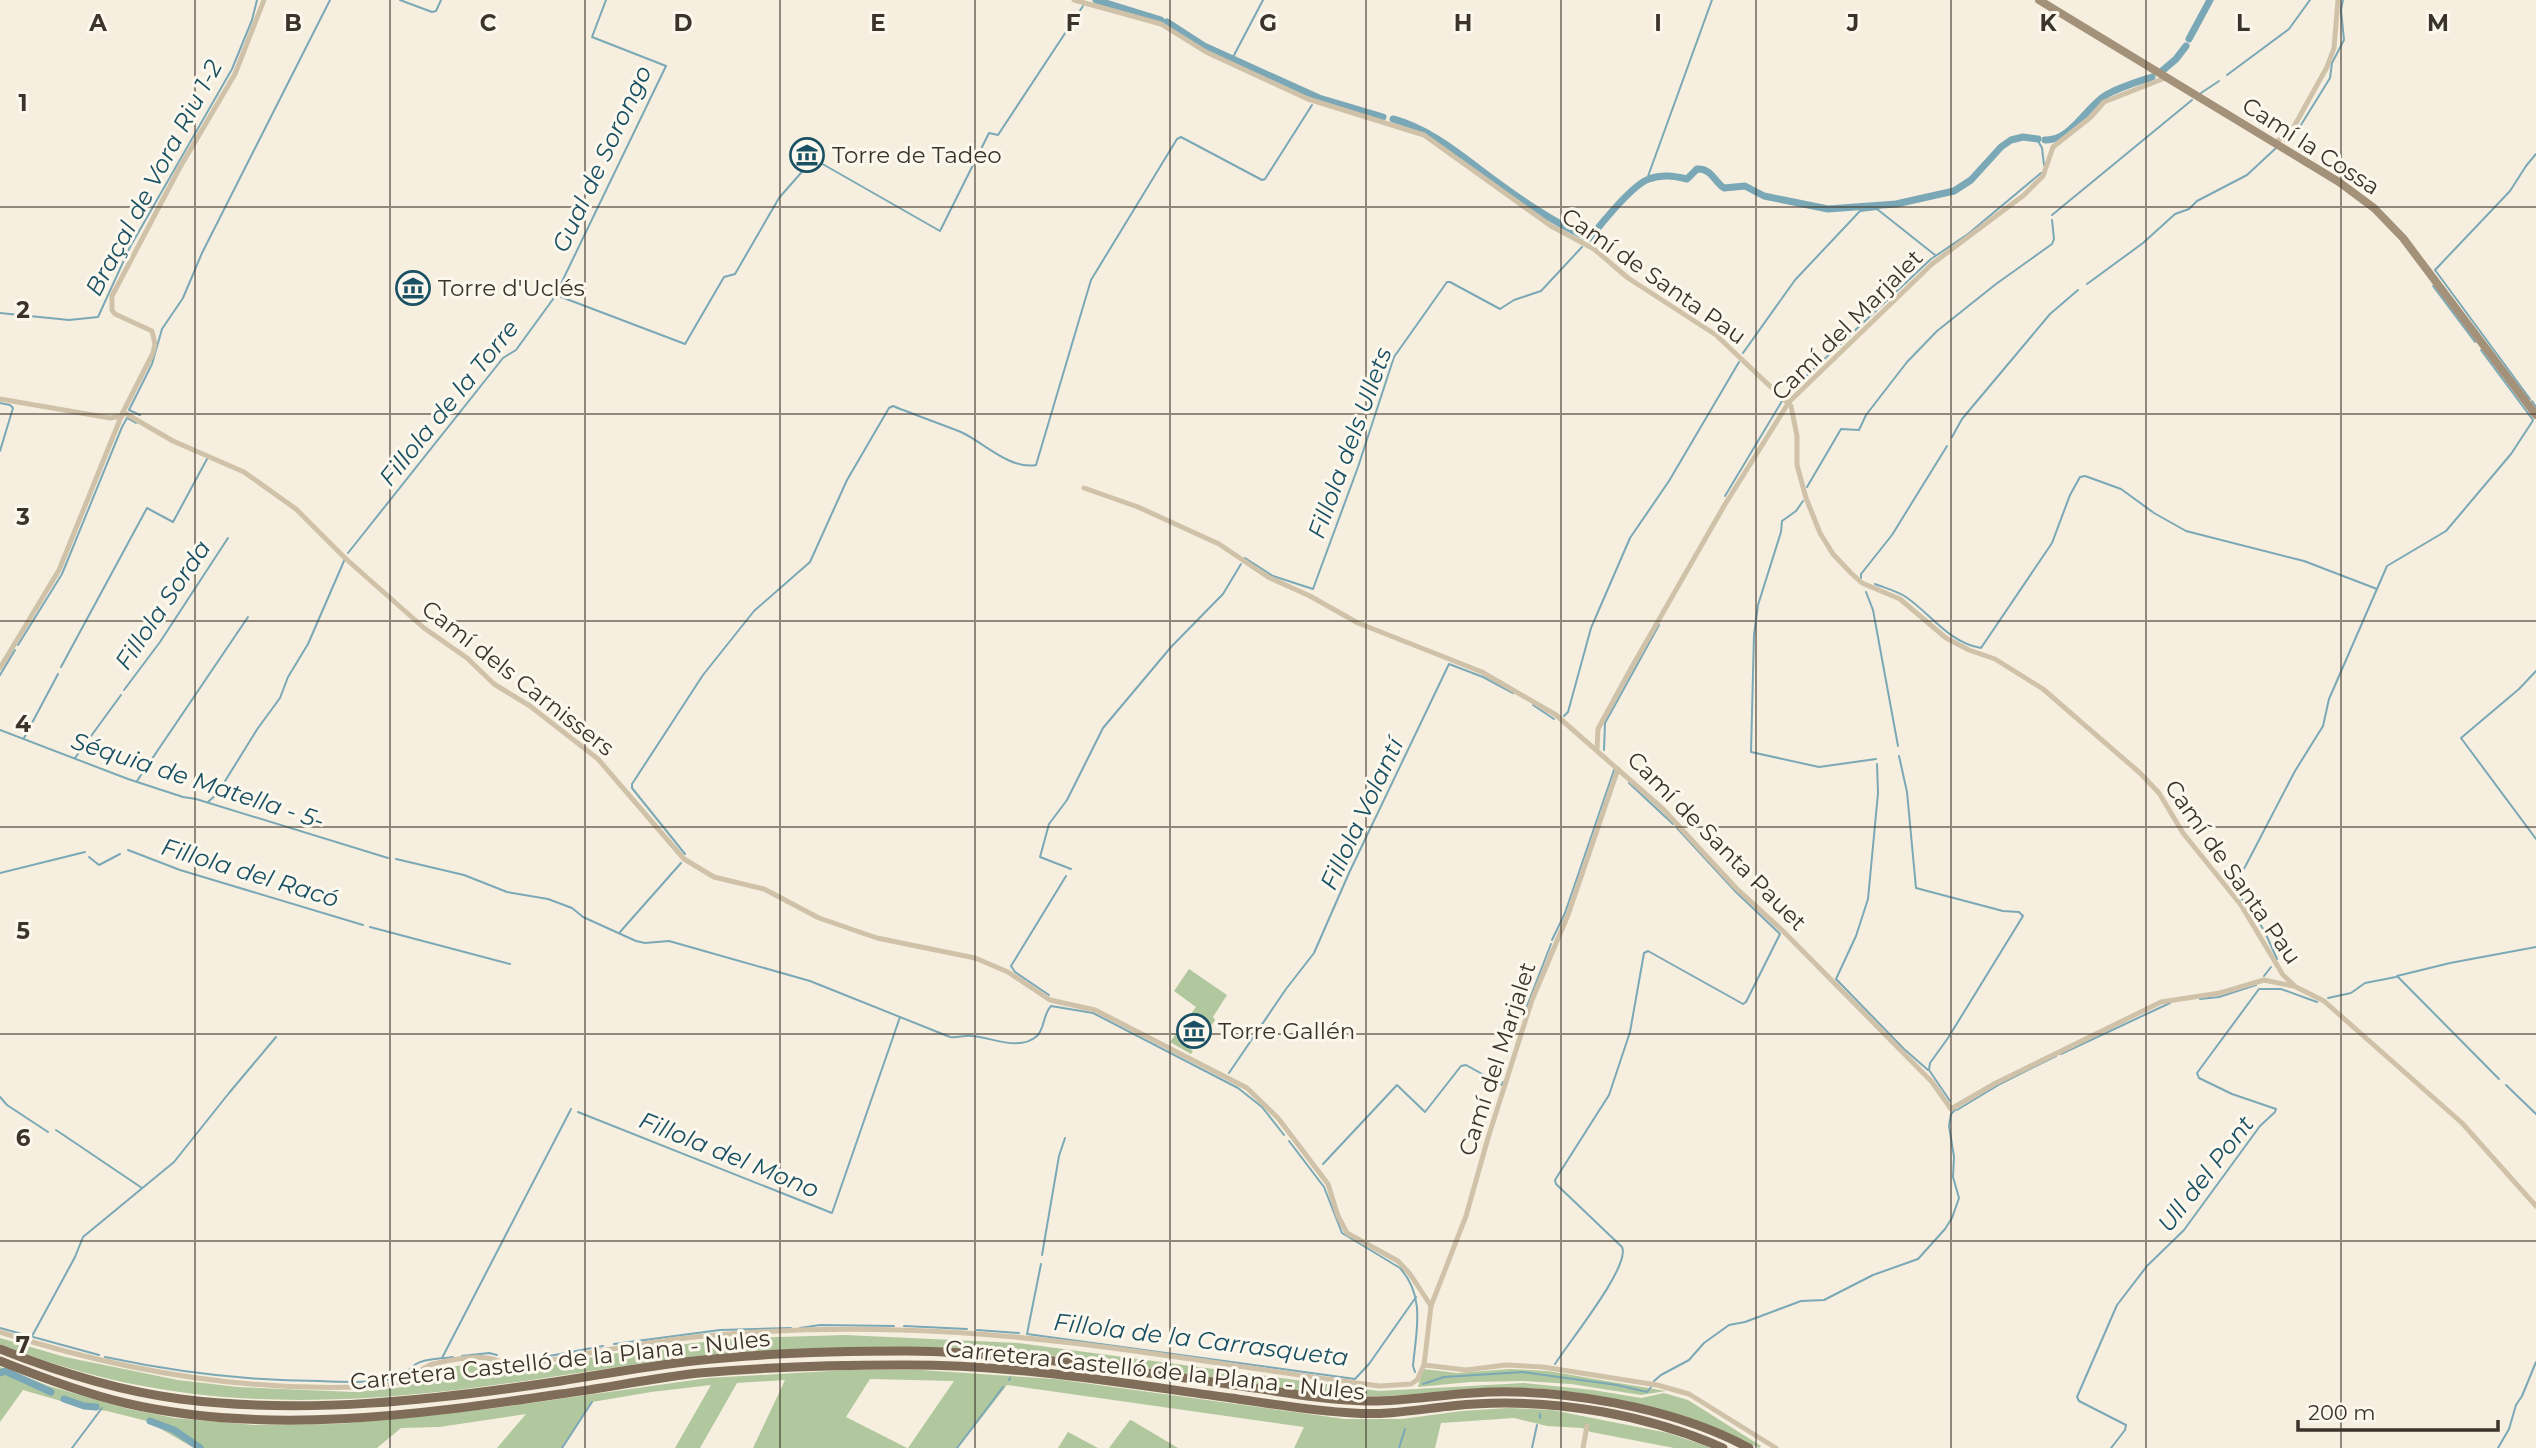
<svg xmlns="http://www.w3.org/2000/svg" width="2536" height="1448" font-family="Montserrat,sans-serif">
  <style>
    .green { fill: #b1c79d }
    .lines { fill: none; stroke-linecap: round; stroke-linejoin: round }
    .stream { stroke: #7ba8b6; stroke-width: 2 }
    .canal { stroke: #7ba8b6; stroke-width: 7 }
    .street { stroke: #d0c2a9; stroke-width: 5 }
    .secondary { stroke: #a4917a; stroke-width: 8 }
    .primary { stroke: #806d59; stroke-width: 9 }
    .grid { fill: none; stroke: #3c332a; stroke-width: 2; stroke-opacity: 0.55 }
    .labels { text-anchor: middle; stroke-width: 6; stroke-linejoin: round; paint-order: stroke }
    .street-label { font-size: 23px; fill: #3c332a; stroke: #fcf8ed }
    .poi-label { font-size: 23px; fill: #3c332a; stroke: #fcf8ed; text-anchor: start }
    .water-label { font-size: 24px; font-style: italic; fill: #1a5063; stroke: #fcf8ed }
    .grid-label { font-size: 23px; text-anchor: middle; font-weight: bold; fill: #3c332a; stroke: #fcf8ed; stroke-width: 6; stroke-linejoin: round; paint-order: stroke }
  </style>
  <rect width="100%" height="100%" fill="#f6efdf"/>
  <g class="green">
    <polygon points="1189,969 1227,995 1213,1017 1215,1020 1207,1031 1196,1023 1182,1043 1193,1051 1191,1054 1170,1042 1196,1007 1174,991"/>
    <path d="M845,1335l173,8 361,48 145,-8 69,7 48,8 23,-5 24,7 73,46 -2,2c-76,-40 -183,-63 -269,-60 -49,2 -96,11 -144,8 -111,-12 -221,-35 -332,-44 -77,-6 -155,-4 -232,-2 -83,2 -163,17 -244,29 -188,28 -358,38 -538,-35v-6l65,19 113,23 60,7 115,5 50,-5 28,-17 46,-7 38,9 88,-17 91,-12 50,-5z"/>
    <polygon points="0,1367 49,1386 124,1408 174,1418 255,1425 340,1424 488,1409 708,1378 847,1370 921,1370 1055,1379 1345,1419 1402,1419 1462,1411 1508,1408 1552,1410 1668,1433 1712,1448 1674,1448 1591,1432 1582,1428 1547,1426 1514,1418 1441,1423 1435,1448 1294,1448 1304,1427 1007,1385 958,1448 908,1448 954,1381 870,1379 846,1417 907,1448 753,1448 785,1380 737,1383 700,1448 675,1448 711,1385 651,1392 592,1402 561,1448 497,1448 526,1414 439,1427 401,1428 377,1448 194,1448 147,1421 107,1411 85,1408 23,1390 0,1422"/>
    <polygon points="1423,1369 1457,1373 1510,1369 1548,1371 1666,1391 1641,1395 1571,1384 1522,1381 1470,1382 1418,1387"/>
    <polygon points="1130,1420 1131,1420 1178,1448 1109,1448"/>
    <polygon points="1068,1432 1098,1448 1058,1448"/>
  </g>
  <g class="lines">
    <g class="stream">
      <polyline points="400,0 432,12 436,11 441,0"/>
      <polyline points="1232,59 1263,0"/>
      <polyline points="2227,75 2289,29 2310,0"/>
      <polyline points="2201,93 2219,81"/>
      <polyline points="2037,139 2042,148 2044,165"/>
      <polyline points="2285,141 2296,133 2330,78 2332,63 2344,40 2341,10 2343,0"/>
      <polyline points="1647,179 1712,0"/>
      <polyline points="2052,215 2192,100"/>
      <polyline points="1590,239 1591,239"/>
      <polyline points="2435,270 2530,399"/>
      <polyline points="2435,270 2510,191 2526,166 2536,154"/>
      <polyline points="2087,284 2143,243 2175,214 2189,209 2197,201 2247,175 2276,148"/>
      <polyline points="2433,286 2475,342"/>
      <polyline points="556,294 666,66 592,37 606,0"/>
      <polyline points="0,313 69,320 98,317 130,247 232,69 252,20 257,0"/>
      <polyline points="1743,353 1795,280 1860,211 1877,209 1935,255"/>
      <polyline points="1786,395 1931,259 1968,234 2041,173"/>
      <polyline points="2532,401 2536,407"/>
      <polyline points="0,403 10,405 13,408 0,451"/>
      <polyline points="140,415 129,410 152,364 162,329 183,298 202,253 330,0"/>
      <polyline points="1952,437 1962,419 2050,314 2078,290"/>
      <polyline points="1807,487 1841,429 1859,430 1866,415 1907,362 1937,331 1996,284 2052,244 2054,239 2052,220"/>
      <polyline points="1725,496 1782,401"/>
      <polyline points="1803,501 1796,511 1782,521 1781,532 1758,605 1754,635 1751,752 1819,767 1876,759"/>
      <polyline points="348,553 503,358 516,350 556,295 685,344 724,277 735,274 779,198 807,166 814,168 819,162 940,231 989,133 998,135 1083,6"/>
      <polyline points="1245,558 1273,576 1313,589 1358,467 1394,357 1447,282 1450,282 1500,309 1514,300 1541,291 1582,247"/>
      <polyline points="1861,578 1861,574 1892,535 1947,446"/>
      <path d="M1875,584c10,4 22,7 31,13 26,18 42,45 75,51l71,-105 18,-48 10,-18 5,-1 36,13 33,24 32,18 118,30 73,28"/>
      <polyline points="1866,592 1873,610 1898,746"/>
      <polyline points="18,645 62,574 122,427 127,418 136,423"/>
      <polyline points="61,667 147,508 173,522 207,459"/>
      <polyline points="2536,671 2519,689 2461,738 2536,839"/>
      <polyline points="0,675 15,650"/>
      <polyline points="124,690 160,642 228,538"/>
      <polyline points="1533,705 1554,719"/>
      <polyline points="1564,716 1568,712 1591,628 1630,538 1669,481 1739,362"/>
      <polyline points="0,730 128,779 183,797 196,799 388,858"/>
      <polyline points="24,738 58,674"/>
      <polyline points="1604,750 1605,723 1659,625"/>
      <polyline points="1899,756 1907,792 1916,888 2003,911 2019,912 2023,916 1948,1038 1930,1063 1929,1070 1950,1101"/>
      <polyline points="75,758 121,695"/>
      <polyline points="1877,764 1878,793 1868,899 1856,936 1836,979 1904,1049 1928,1070"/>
      <polyline points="137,781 248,617"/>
      <polyline points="1629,783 1673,824"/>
      <polyline points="208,802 217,794 258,728 280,698 288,677 308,644 344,561"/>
      <polyline points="128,850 180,870 363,925"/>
      <path d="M685,854l-53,-66v-4l71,-109 51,-64 56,-49 37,-82 42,-72 4,-2c22,9 45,17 68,26 22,10 49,38 75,33l55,-185 86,-141 4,-2 81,43 3,-1 47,-74"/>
      <polyline points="89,857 99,865 120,854"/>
      <path d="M396,859l68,16 43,17 41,7 24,9 11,9 53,24 9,2 24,-2 141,40 140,56c8,1 14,-2 22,-1 19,1 47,16 65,0 8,-8 6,-22 14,-30l42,7 145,75 24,19 22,28"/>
      <polyline points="1071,869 1040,857 1049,824 1067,800 1103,728 1171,647 1223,594 1241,564"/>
      <polyline points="0,873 85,852"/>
      <polyline points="370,927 510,964"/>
      <polyline points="620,932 681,863"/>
      <polyline points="1552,940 1565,913 1614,770"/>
      <polyline points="2277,959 2264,930 2232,885 2245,867 2295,771 2323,726 2329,699 2387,566 2446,531 2511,454 2532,422 2533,420 2481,350"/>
      <polyline points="2264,976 2271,967"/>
      <polyline points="1049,995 1015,972 1011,966 1066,876"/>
      <polyline points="2328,998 2351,993 2365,983 2396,977"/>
      <polyline points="2200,999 2219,997 2256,985"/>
      <polyline points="1527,1006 1551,944"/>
      <polyline points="2061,1054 2170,1003"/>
      <polyline points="1229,1073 1286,989 1314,953 1349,873 1449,664 1483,677 1513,693"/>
      <polyline points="2499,1079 2397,976 2450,963 2536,947"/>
      <polyline points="2506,1085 2536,1114"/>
      <polyline points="0,1097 7,1105 48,1132"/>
      <polyline points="1957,1110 2000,1084 2056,1056"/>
      <polyline points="578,1112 832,1213 900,1017"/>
      <polyline points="56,1130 142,1188"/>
      <path d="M1289,1141l35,46 18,46 58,35c26,29 16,63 13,98l2,6"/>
      <polyline points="1323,1164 1397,1085 1425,1112 1461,1066 1466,1065 1502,1085 1503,1082"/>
      <polyline points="1042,1255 1059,1156 1065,1138"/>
      <polyline points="904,1326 967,1329"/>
      <polyline points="0,1328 99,1355"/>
      <polyline points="800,1328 820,1325 894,1326"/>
      <polyline points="977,1330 1019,1333"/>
      <polyline points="1027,1334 1355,1379 1369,1364 1416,1297"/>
      <polyline points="1027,1334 1041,1264"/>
      <polyline points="31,1338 75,1257 83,1237 174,1162 229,1093 276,1037"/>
      <polyline points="614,1344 720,1330 791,1328"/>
      <polyline points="462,1356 489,1353 497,1355"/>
      <path d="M105,1357c71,15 142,24 214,24 25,1 51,2 75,-2 12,-2 13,-9 22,-15 9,-6 26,-5 37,-7"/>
      <polyline points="442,1358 571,1109"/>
      <polyline points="503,1358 517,1362 603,1346"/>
      <path d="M1555,1364c13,-21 76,-98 67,-117l-66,-63 -1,-4 54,-85 21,-63 14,-79 4,-2 95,53 3,-2 34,-68 -44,-42 -59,-64"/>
      <polyline points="1009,1380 1010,1378"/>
      <polyline points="1654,1381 1661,1375 1689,1360 1704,1343 1729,1325 1745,1322 1801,1301 1824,1300 1873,1275 1918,1259 1945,1229 1952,1218 1959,1198 1953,1177 1954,1157 1949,1126 1951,1114 1955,1110"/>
      <polyline points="1423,1384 1444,1377 1523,1372 1617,1385 1647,1392 1651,1387"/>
      <polyline points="1540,1418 1540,1414"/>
      <polyline points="72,1448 102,1408"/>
      <polyline points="562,1448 592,1402"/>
      <polyline points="957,1448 1003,1387"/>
      <polyline points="1399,1448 1405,1429"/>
      <polyline points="1532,1448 1537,1425"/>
      <polyline points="2111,1448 2125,1430 2126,1425 2079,1401 2077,1397 2117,1305 2147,1266 2184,1230 2260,1126 2275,1112 2276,1109 2232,1094 2199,1078 2197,1073 2259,989 2281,989 2317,1002"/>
      <polyline points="2498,1448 2509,1429 2516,1405 2522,1396 2536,1362"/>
    </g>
    <g class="canal">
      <polyline points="1096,0 1161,20"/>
      <polyline points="1167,22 1204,46 1319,98 1383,117"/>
      <polyline points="2189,39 2210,0"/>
      <polyline points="2162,71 2176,59 2186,46"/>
      <path d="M1393,119c37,10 66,35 97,58 30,22 61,44 96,60"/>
      <path d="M2045,140c26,1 41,-33 61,-45 14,-8 31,-13 46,-18"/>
      <path d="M1590,238c10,-13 43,-54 59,-59 13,-5 25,-3 38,0l10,-10c14,-1 17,12 27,19l21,-2 19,10 64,13 68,-5 58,-13 17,-11 30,-33 10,-7 12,-3 15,2"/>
      <polyline points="0,1373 5,1371 51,1392"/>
      <polyline points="64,1399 84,1406 96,1407"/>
      <polyline points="150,1421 174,1430 200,1448"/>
    </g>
    <g class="street">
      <polyline points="1074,0 1161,24 1206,52 1308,99 1424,135 1551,226 1594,249 1628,278 1716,335 1791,406 1797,436 1797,465 1806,498 1820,533 1833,554 1851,573 1862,583 1900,599 1946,638 1969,650 1995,659 2043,689 2140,773 2159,793 2183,833 2241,905 2283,975 2296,987 2324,1001 2462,1123 2536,1206"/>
      <polyline points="2274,143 2291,132 2327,67 2334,48 2338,0"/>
      <polyline points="0,399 110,418 122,416"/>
      <polyline points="123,412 173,441 244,472 296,509 345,558 424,628 467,658 494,684 530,706 598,759 684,859 714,877 764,889 819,918 877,938 975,958 1008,972 1050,1000 1095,1010 1247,1088 1278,1118 1328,1184 1338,1216 1347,1233 1398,1261 1410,1274 1431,1306"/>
      <polyline points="1084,488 1138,507 1219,544 1268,577 1310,596 1358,623 1482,672 1556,715 1663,809 1736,888 1783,931 1932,1082 1951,1109 1994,1084 2161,1002 2220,993 2264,980 2293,986"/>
      <polyline points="0,668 59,570 123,412 153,353 155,344 152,331 115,314 112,310 112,296 179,169 235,74 264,0"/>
      <polyline points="1597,749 1598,729 1629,672 1724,506 1789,402 1932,264 2024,195 2043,176 2053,147 2091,117 2104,102 2165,78"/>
      <path d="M0,1332c115,37 237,59 358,55 15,-1 34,-1 48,-7 10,-4 16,-13 27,-16 16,-4 43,-10 59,-5 9,2 15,6 25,7 59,-10 118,-23 178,-29 68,-7 138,-9 206,-7 161,4 320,36 479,56l31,-2 6,-4 7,-15 7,-59 35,-90 22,-78 44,-138 36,-85 50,-146"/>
      <polyline points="1424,1365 1466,1370 1506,1365 1543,1367 1657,1385 1689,1394 1776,1448"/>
      <polyline points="1583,1448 1587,1426"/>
    </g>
    <polyline class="secondary" points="2039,0 2339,182 2374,208 2403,238 2536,415"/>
    <g class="primary">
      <path d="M0,1349c58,23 118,42 180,50 125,16 256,1 381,-18 44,-7 87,-15 132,-20 70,-8 143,-10 213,-10 110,1 219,19 328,34 44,6 88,15 132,16 36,1 71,-6 107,-8 84,-6 201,14 276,55"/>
      <path d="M0,1361c40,16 82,32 125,42 142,33 293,12 435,-9 47,-6 92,-16 139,-21 67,-6 134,-8 201,-8 112,-1 222,18 331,33 41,6 81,13 122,15 42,3 81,-7 122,-9 83,-5 173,11 248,44"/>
    </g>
  </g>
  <path class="grid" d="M195,0v1448M390,0v1448M585,0v1448M780,0v1448M975,0v1448M1170,0v1448M1366,0v1448M1561,0v1448M1756,0v1448M1951,0v1448M2146,0v1448M2341,0v1448M0,207h2536M0,414h2536M0,621h2536M0,827h2536M0,1034h2536M0,1241h2536"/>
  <defs>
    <g id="museum-ring" transform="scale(1.75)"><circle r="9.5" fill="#fcf8ed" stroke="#1a5063" stroke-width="1.5"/><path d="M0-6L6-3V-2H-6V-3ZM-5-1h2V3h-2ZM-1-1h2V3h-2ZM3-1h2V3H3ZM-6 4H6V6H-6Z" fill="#1a5063"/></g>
  </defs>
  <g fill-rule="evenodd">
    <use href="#museum-ring" x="807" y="155"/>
    <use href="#museum-ring" x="413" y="288"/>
    <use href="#museum-ring" x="1194" y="1031"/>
  </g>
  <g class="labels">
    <g class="street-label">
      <text transform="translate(2311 146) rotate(33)" y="8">Camí la Cossa</text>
      <text transform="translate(1654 276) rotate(35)" y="8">Camí de Santa Pau</text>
      <text transform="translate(1847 325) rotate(-45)" y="8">Camí del Marjalet</text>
      <text transform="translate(518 678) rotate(38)" y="8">Camí dels Carnissers</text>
      <text transform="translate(1717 841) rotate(45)" y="8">Camí de Santa Pauet</text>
      <text transform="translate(2233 872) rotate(55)" y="8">Camí de Santa Pau</text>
      <text transform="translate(1497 1059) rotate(-72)" y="8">Camí del Marjalet</text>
      <text transform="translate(560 1360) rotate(-6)" y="8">Carretera Castelló de la Plana - Nules</text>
      <text transform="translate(1155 1370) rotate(6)" y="8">Carretera Castelló de la Plana - Nules</text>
    </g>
    <g class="poi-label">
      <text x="832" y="163">Torre de Tadeo</text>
      <text x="438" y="296">Torre d'Uclés</text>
      <text x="1218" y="1039">Torre Gallén</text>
    </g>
    <g class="water-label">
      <text transform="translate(602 159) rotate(-65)" y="8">Gual de Sorongo</text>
      <text transform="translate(154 178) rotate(-62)" y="8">Braçal de Vora Riu 1-2</text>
      <text transform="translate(449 403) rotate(-51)" y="8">Fillola de la Torre</text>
      <text transform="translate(1350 443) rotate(-70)" y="8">Fillola dels Ullets</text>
      <text transform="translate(163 605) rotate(-56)" y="8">Fillola Sorda</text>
      <text transform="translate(198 781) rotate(18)" y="8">Séquia de Matella - 5-</text>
      <text transform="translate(1362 814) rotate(-65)" y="8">Fillola Volantí</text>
      <text transform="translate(250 873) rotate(17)" y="8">Fillola del Racó</text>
      <text transform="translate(729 1155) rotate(22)" y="8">Fillola del Mono</text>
      <text transform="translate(2206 1174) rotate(-52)" y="8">Ull del Pont</text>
      <text transform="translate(1201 1340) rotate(7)" y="8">Fillola de la Carrasqueta</text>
    </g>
  </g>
  <g class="grid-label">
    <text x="98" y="31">A</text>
    <text x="293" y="31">B</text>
    <text x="488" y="31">C</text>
    <text x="683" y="31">D</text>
    <text x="878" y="31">E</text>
    <text x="1073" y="31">F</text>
    <text x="1268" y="31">G</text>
    <text x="1463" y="31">H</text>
    <text x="1658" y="31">I</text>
    <text x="1853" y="31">J</text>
    <text x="2048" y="31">K</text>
    <text x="2243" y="31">L</text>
    <text x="2438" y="31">M</text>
    <text x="23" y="111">1</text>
    <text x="23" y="318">2</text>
    <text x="23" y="525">3</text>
    <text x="23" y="732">4</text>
    <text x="23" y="939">5</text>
    <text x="23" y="1146">6</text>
    <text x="23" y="1353">7</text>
  </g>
  <path d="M2298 1420v10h200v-10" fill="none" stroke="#3c332a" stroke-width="3.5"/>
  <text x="2308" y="1420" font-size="21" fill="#3c332a" stroke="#fcf8ed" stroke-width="5" paint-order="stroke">200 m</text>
</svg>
